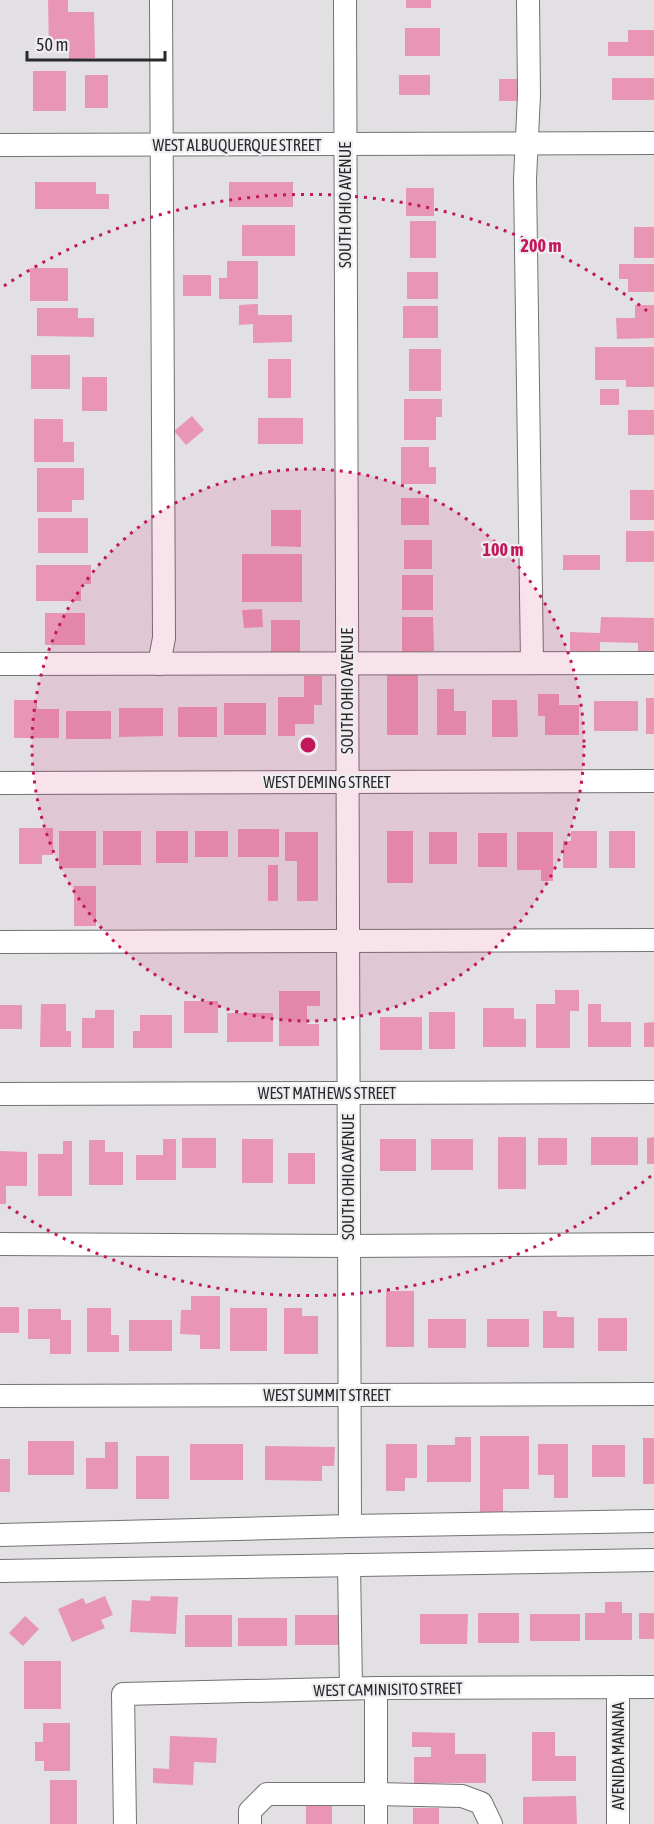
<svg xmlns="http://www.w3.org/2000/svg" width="654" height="1824" font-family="'Asap Condensed',sans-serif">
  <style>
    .building { fill: #e896b3 }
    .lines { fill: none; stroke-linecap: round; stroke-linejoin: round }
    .minor-casing { stroke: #757276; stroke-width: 24 }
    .minor { stroke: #fff; stroke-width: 22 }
    .ring { fill: none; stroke: #c2185b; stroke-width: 3; stroke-dasharray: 3 6 }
    .labels { text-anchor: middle; stroke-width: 4.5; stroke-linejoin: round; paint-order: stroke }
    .street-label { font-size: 16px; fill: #2a292b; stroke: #f0edf1 }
    .centre { fill: #c2185b; stroke: #f0edf1; stroke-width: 3 }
    .ring-label { font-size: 18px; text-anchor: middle; font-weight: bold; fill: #c2185b; stroke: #f0edf1; stroke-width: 4.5; stroke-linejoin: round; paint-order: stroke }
  </style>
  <rect width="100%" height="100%" fill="#e3e0e4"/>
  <g class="building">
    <polygon points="48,0 68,0 68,12 94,12 95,58 69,59 69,48 49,48"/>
    <rect x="406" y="0" width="25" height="8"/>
    <rect x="405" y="28" width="35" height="28"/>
    <polygon points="628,30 654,30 654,56 608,56 608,42 628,42"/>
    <rect x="33" y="71" width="33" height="40"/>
    <rect x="85" y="75" width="23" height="33"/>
    <rect x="399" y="75" width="31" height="20"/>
    <rect x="612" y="78" width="42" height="22"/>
    <rect x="499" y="79" width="18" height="22"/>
    <polygon points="35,182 96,182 96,194 109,194 109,209 35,209"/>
    <rect x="229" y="182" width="64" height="25"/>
    <rect x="406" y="188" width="28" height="28"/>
    <rect x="410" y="221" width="26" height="37"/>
    <rect x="242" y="225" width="53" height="31"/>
    <rect x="634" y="227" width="20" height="31"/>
    <polygon points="227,261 258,261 258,299 219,299 219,278 227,278"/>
    <polygon points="619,264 654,264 654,292 628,292 628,279 619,279"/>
    <rect x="30" y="268" width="38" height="33"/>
    <rect x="407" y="272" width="31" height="27"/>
    <rect x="183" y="275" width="28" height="21"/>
    <polygon points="258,304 258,315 292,315 292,342 253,343 253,324 239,325 239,305"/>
    <polygon points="635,305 654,305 654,338 617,339 616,318 635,318"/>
    <rect x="403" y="306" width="35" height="32"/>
    <polygon points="37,308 78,308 78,318 94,318 94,337 37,336"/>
    <polygon points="595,347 654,347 654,387 626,387 626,380 595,380"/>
    <rect x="409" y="349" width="32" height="42"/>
    <rect x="31" y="355" width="39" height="34"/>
    <rect x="268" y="359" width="23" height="39"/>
    <rect x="82" y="377" width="25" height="34"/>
    <rect x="600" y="389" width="19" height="16"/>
    <polygon points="404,399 442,399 442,417 436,417 436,440 404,440"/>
    <rect x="628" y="410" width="26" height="25"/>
    <polygon points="192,416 204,430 186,445 174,431"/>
    <rect x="258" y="418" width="45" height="26"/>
    <polygon points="34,419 63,419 63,442 74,442 74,462 34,462"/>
    <polygon points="401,447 429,447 429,467 436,467 436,484 401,484"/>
    <polygon points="37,468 84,468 84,500 72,500 72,512 37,512"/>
    <rect x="630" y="490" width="24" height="30"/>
    <rect x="401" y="498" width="28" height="27"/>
    <polygon points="271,510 301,510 301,547 271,546"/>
    <rect x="38" y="518" width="50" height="35"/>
    <rect x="626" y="531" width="28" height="31"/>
    <rect x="404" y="540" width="28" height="29"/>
    <rect x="242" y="554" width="60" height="48"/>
    <rect x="563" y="555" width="37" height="15"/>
    <polygon points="36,565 91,565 91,584 81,584 81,601 36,601"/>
    <rect x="402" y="575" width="31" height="35"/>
    <polygon points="262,609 263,627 244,628 242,610"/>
    <rect x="45" y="613" width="40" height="32"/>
    <polygon points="402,617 433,617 434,651 402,652"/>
    <polygon points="601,617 654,618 654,652 638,652 638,643 600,642 600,653 570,652 570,632 600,633"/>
    <rect x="271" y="620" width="29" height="33"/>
    <rect x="387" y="675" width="31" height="60"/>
    <polygon points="304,676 322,676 322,705 314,705 314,724 295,724 295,736 278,736 278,697 304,697"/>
    <polygon points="437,689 454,689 454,711 466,711 466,735 437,735"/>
    <polygon points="538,694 559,694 559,705 579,705 579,735 545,735 545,716 538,716"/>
    <rect x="646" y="698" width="8" height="36"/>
    <polygon points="14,700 37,700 37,709 59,709 59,738 14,738"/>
    <polygon points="492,700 517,700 518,737 492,737"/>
    <rect x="594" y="701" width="44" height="30"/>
    <rect x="224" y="703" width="42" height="32"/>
    <rect x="178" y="707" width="39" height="30"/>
    <polygon points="119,708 163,708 163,736 119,737"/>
    <rect x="66" y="711" width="45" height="28"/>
    <polygon points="19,828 53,828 53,855 42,855 42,864 19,864"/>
    <rect x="238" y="829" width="41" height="28"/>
    <rect x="59" y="831" width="37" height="37"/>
    <rect x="103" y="831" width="38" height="34"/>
    <rect x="156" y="831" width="32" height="32"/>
    <rect x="195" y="831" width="33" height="26"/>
    <rect x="387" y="831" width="26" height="52"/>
    <polygon points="571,831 597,831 597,868 563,868 563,841 571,841"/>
    <rect x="609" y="831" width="26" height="37"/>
    <polygon points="285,832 318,832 318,901 297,901 297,861 285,861"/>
    <rect x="429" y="832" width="28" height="32"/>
    <polygon points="517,832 553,832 553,881 541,881 541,870 517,870"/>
    <rect x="478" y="833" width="29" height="34"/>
    <rect x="268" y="865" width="10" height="36"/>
    <rect x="74" y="886" width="22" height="40"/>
    <polygon points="555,990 579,990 579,1011 570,1011 570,1048 536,1048 536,1004 555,1004"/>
    <polygon points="279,991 320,991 320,1006 307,1006 307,1024 319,1024 319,1046 279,1046"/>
    <rect x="184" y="1001" width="34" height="32"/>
    <polygon points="41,1004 66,1004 66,1031 71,1031 71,1047 40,1047"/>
    <polygon points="588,1004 601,1004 601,1022 631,1022 631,1047 588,1047"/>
    <rect x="0" y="1005" width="22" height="24"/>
    <polygon points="483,1008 514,1008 514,1019 526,1019 526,1047 483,1047"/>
    <polygon points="95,1010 114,1010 114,1048 82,1048 82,1018 95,1018"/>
    <rect x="429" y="1012" width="26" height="37"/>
    <rect x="227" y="1013" width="46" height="29"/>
    <polygon points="140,1015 172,1015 172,1048 133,1048 133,1031 140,1031"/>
    <rect x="380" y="1017" width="42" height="33"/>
    <polygon points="654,1022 654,1047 644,1047 644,1023"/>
    <rect x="498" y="1137" width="28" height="52"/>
    <rect x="591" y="1137" width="47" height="28"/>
    <polygon points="654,1137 654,1164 647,1164 647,1138"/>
    <rect x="182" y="1138" width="34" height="30"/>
    <rect x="538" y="1138" width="29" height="27"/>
    <polygon points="163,1139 176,1139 176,1180 136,1180 136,1155 163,1155"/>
    <rect x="242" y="1139" width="31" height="44"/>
    <rect x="380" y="1139" width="36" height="32"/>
    <rect x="431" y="1139" width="42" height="31"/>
    <polygon points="89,1140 105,1140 105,1152 123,1152 123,1185 89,1185"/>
    <polygon points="63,1141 72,1141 72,1196 38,1196 38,1154 63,1154"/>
    <polygon points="0,1151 27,1152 27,1186 6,1186 6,1204 0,1204"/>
    <rect x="288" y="1153" width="27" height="31"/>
    <rect x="386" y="1291" width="28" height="56"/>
    <polygon points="191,1296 220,1296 220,1349 200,1349 200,1335 180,1334 181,1310 191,1310"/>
    <rect x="0" y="1307" width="19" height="26"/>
    <polygon points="87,1308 111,1308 111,1335 119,1335 119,1352 87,1352"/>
    <rect x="230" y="1308" width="37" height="43"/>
    <polygon points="284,1308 302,1308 302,1316 318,1316 318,1354 284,1354"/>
    <polygon points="28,1309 61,1309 61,1320 71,1320 71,1354 50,1354 50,1339 28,1339"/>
    <polygon points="543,1311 557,1311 557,1317 574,1317 574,1348 543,1348"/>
    <rect x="598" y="1318" width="29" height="33"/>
    <rect x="428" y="1319" width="38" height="29"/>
    <rect x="487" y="1319" width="42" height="28"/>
    <rect x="129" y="1320" width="43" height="31"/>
    <polygon points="480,1436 529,1436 529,1489 503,1489 503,1515 480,1515"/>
    <polygon points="455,1437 471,1437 471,1482 427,1482 427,1445 455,1445"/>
    <rect x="643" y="1438" width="11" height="46"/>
    <rect x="28" y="1441" width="46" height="34"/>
    <polygon points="105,1442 118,1442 118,1489 86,1489 86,1458 105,1458"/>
    <rect x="190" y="1444" width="53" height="36"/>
    <polygon points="386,1444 417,1444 417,1478 405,1478 405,1491 386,1491"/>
    <polygon points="538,1444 568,1444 568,1498 554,1498 554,1475 538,1475"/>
    <rect x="592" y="1445" width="33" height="32"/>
    <polygon points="265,1446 335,1447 334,1466 322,1466 322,1481 265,1480"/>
    <rect x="136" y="1456" width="33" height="43"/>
    <rect x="0" y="1459" width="10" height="33"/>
    <polygon points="105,1596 113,1615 101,1620 105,1628 72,1642 58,1609 83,1598 86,1604"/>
    <polygon points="151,1596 178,1597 176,1634 130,1632 132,1600 150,1601"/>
    <polygon points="605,1602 622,1602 622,1613 632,1613 632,1640 585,1640 585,1613 605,1613"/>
    <rect x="478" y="1613" width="41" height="30"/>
    <rect x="639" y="1613" width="15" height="26"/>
    <polygon points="420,1614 468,1614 467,1644 420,1644"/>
    <rect x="530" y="1614" width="50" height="27"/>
    <rect x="185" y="1615" width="47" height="32"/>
    <rect x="295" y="1615" width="46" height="30"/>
    <polygon points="25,1616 39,1629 23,1646 9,1633"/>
    <rect x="238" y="1618" width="49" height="28"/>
    <rect x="24" y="1661" width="37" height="48"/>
    <polygon points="43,1723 70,1723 70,1771 44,1771 44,1761 35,1761 35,1742 43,1742"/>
    <polygon points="412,1732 455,1733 455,1754 486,1754 486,1783 414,1783 414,1757 431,1757 431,1747 412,1747"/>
    <polygon points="532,1732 555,1732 555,1756 576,1756 576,1781 532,1781"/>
    <polygon points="170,1736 217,1738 216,1763 194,1762 193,1785 153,1783 153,1768 169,1769"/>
    <rect x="50" y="1780" width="27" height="44"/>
    <polygon points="576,1796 577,1824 523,1824 523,1797"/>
    <rect x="306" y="1806" width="26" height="18"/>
    <rect x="413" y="1808" width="26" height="16"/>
  </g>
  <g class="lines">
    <g class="minor-casing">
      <g id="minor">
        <polyline points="345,0 350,1526"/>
        <polyline points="528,0 529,95 525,179 532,663"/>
        <polyline points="0,145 654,143"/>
        <polyline points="0,664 654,663"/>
        <polyline points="159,664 164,638 161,0"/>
        <polyline points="0,783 654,781"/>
        <polyline points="0,942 654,940"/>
        <polyline points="0,1094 654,1092"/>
        <polyline points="0,1244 348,1246 654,1244"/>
        <polyline points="0,1396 654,1394"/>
        <polyline points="0,1535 350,1526 654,1521"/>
        <polyline points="349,1565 351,1688"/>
        <polyline points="0,1571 654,1560"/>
        <polyline points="125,1824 123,1694 376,1688 654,1687"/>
        <polyline points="250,1824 250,1811 267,1794 376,1794 462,1796 481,1803 491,1824"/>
        <polyline points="376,1824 376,1688"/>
        <polyline points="618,1824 618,1687"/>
      </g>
    </g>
    <use href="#minor" class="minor"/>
  </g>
  <circle cx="308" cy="745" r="276" fill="#c2185b" fill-opacity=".12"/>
  <g class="ring">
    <circle cx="308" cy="745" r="276"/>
    <path d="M651 1176A551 551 0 0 1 4 1204M4 286A551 551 0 0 1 651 314"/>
  </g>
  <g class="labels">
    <g class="street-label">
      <text x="237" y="151">WEST ALBUQUERQUE STREET</text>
      <text transform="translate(345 205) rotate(-90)" y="6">SOUTH OHIO AVENUE</text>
      <text transform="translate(347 691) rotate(-90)" y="6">SOUTH OHIO AVENUE</text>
      <text x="327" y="788">WEST DEMING STREET</text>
      <text x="327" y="1099">WEST MATHEWS STREET</text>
      <text transform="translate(348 1177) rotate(-90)" y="6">SOUTH OHIO AVENUE</text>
      <text x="327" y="1401">WEST SUMMIT STREET</text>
      <text transform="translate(388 1689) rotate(-1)" y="6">WEST CAMINISITO STREET</text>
      <text transform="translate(618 1756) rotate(-90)" y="6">AVENIDA MANANA</text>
    </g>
  </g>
  <circle cx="308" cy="745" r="9" class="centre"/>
  <g class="ring-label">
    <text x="541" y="252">200 m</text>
    <text x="503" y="556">100 m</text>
  </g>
  <path d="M27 51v9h138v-9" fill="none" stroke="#2a292b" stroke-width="3"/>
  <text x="36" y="51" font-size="18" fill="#2a292b" stroke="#f0edf1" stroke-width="4.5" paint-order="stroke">50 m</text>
</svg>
